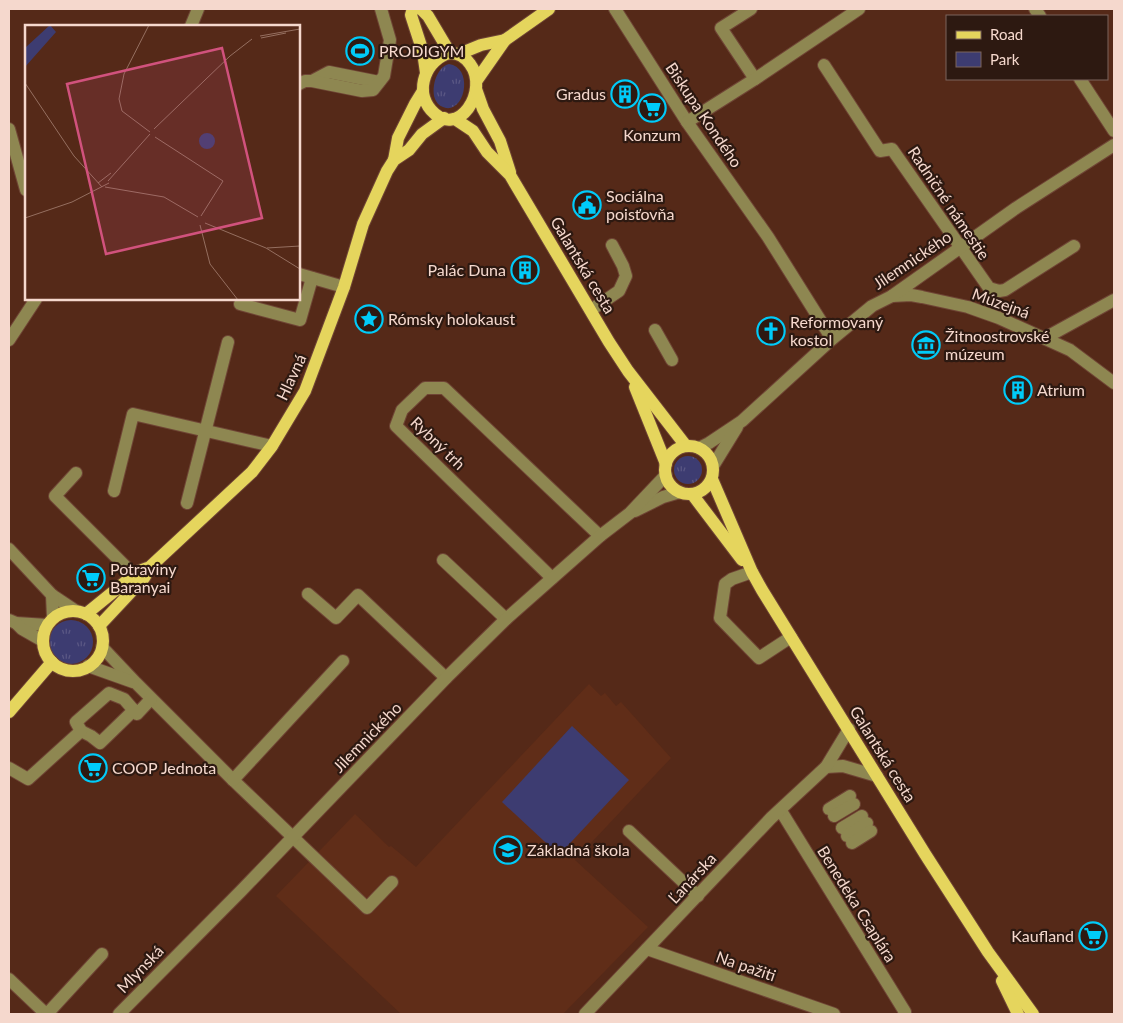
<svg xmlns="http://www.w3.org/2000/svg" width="1123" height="1023" font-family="Lato,sans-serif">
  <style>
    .built { fill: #602d18 }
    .grass { fill: url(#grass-tufts) }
    .park { fill: #3d3c71 }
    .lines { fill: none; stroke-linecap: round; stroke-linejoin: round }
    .minor-casing { stroke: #6f4535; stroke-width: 14 }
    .major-casing { stroke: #6f4535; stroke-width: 14 }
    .minor { stroke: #8e8751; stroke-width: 12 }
    .major { stroke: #e5d55d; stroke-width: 12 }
    .labels { text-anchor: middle; stroke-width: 4.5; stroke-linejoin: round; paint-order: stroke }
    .poi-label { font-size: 16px; fill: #f5d8cd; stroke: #2d1911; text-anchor: start }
    .street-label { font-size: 16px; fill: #f5d8cd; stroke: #2d1911 }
    .inset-road { fill: none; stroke: #956f60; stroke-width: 1 }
    .view { fill: #d1527d; fill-opacity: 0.15; stroke: #d1527d; stroke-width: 2.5 }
    .inset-edge { fill: none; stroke: #f5d8cd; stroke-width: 2.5 }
  </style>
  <defs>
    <pattern id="grass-tufts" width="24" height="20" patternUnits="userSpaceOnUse" patternTransform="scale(1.25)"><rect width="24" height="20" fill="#3d3c71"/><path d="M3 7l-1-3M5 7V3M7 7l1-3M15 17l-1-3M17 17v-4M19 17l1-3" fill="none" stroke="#5a5784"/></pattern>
  </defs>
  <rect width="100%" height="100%" fill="#552918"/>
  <polygon class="built" points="589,684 601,696 605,693 616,706 621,702 671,758 575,860 648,927 563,1014 401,1014 276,896 355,814 389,847 391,846 416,867"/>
  <g class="grass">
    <path d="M449,64c24,3 17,47 -3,44 -4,-1 -8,-3 -10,-7 -6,-11 0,-34 13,-37z"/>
    <circle cx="688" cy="470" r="14"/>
    <circle cx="71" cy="642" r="22"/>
  </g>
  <polygon class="park" points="572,726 629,780 559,855 502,802"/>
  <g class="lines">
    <g class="minor-casing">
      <g id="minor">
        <polyline points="615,9 687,122 768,237 832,339"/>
        <polyline points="751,9 721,28 755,79"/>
        <polyline points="1035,9 1040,16"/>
        <polyline points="191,26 198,9"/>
        <polyline points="824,65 880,151 892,149 989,288 999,291 1005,290 1074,246"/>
        <polyline points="1080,79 1114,131"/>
        <polyline points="312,81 329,72 379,82"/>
        <polyline points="299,84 305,81 312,81 362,91 373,90 384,76 390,40 381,9"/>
        <polyline points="687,122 755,79 859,9"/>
        <polyline points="9,129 26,190"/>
        <polyline points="299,274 344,287"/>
        <polyline points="892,296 911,295 922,297 968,307 999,318 1070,350 1114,383"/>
        <polyline points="240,304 300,320 312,278"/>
        <polyline points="591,310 619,291 626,276 623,266 612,245"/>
        <polyline points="655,330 672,360"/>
        <polyline points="1045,338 1114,300"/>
        <polyline points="9,340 36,299"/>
        <polyline points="699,448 709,443 742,421 832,339 872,306 892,296 1016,208 1114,145"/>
        <polyline points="713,466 737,427"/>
        <polyline points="76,473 55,496 134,575"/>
        <polyline points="114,491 133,414 272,446"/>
        <polyline points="187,503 228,342"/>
        <polyline points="635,511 663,497 680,492"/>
        <polyline points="9,549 52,595 76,611"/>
        <polyline points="443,560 506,619"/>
        <polyline points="752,572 732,579 725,584 720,618 759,658 791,637"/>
        <polyline points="552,578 396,426 402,410 425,388 444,388 600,536"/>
        <polyline points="308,594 336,618 358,595 446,678"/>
        <polyline points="52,595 53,618"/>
        <polyline points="9,620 16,623 47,625"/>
        <polyline points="16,623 22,629 43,641"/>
        <polyline points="102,647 136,683 233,780 367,908 392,882"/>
        <polyline points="88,666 133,682"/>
        <polyline points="81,731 91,736 100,743 134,710"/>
        <polyline points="826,767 843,766 877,776"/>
        <polyline points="9,768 28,779 81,731 76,722 109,693 124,699 137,714 151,699"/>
        <polyline points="233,780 343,661"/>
        <polyline points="829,809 850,796"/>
        <polyline points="781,811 905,1012 904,1014"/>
        <polyline points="834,816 854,804"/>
        <polyline points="842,828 862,816"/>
        <polyline points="629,831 698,896"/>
        <polyline points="847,836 867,823"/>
        <polyline points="852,843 871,831"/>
        <polyline points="647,949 834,1014"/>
        <polyline points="9,979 46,1014"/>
        <polyline points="47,1014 102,954"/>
        <polyline points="119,1014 241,891 446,678 506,619 600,536 630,513 666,475"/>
        <polyline points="585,1014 771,818 826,767 849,729"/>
      </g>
    </g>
    <g class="major-casing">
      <g id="major">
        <polyline points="413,9 411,15 423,52 426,73"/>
        <polyline points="421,9 428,16 450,53"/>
        <path d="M450,53c9,0 15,4 20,11 20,26 -12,77 -39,46 -17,-20 -5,-51 19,-57z"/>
        <polyline points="459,54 481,45 505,40 549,9"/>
        <polyline points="477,80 505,40"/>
        <polyline points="476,89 483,109 500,141 510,172"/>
        <polyline points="455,119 473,131 487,152 510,175 609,342 628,371 686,446"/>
        <polyline points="394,160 398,138 415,104 423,91"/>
        <polyline points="635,387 666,464"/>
        <circle cx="689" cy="470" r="24"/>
        <polyline points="712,479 752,572 762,590 925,854 988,952 1033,1014"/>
        <polyline points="692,494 742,560"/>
        <circle cx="73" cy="641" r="30"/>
        <polyline points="86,614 139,571 147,568"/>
        <polyline points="99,626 144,578 151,566 252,472 272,446 305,391 344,287 363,224 387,171 394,160 409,150 422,134 444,118"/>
        <polyline points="9,712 52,662"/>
        <polyline points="1002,981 1018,1014"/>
      </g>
    </g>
    <use href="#minor" class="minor"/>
    <use href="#major" class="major"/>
  </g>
  <defs>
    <g id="stadium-ring" transform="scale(1.4375)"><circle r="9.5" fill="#2d1911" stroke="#00cbf9" stroke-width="1.5"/><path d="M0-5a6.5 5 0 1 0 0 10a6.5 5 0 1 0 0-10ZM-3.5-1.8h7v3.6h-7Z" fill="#00cbf9"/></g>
    <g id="building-ring" transform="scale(1.4375)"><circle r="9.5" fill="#2d1911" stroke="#00cbf9" stroke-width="1.5"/><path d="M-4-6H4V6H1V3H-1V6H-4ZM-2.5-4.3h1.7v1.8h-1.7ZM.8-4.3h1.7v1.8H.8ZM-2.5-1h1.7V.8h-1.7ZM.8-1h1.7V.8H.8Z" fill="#00cbf9"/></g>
    <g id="supermarket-ring" transform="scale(1.4375)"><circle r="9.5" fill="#2d1911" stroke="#00cbf9" stroke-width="1.5"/><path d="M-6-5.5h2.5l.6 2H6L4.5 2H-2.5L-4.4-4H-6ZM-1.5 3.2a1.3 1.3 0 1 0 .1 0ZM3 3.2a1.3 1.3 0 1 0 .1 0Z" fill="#00cbf9"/></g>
    <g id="civic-ring" transform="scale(1.4375)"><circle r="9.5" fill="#2d1911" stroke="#00cbf9" stroke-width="1.5"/><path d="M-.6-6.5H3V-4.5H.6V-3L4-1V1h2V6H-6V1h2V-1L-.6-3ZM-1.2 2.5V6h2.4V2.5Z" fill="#00cbf9"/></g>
    <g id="sight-ring" transform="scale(1.4375)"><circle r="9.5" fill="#2d1911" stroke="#00cbf9" stroke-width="1.5"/><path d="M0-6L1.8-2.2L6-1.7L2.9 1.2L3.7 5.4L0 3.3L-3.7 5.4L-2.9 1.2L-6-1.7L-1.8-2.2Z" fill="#00cbf9"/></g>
    <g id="church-ring" transform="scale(1.4375)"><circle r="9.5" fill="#2d1911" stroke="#00cbf9" stroke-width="1.5"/><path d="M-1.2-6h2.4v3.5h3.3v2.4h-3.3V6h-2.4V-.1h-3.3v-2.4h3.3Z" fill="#00cbf9"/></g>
    <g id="museum-ring" transform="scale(1.4375)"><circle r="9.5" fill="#2d1911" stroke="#00cbf9" stroke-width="1.5"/><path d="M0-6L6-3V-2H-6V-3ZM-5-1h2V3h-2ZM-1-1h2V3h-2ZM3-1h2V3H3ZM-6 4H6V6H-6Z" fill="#00cbf9"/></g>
    <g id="school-ring" transform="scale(1.4375)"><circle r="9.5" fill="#2d1911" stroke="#00cbf9" stroke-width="1.5"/><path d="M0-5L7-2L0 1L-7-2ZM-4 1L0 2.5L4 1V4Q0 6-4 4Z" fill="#00cbf9"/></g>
  </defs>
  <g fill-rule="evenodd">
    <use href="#stadium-ring" x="360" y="51"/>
    <use href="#building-ring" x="625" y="94"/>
    <use href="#supermarket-ring" x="652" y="108"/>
    <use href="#civic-ring" x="587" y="205"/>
    <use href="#building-ring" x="525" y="270"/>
    <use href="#sight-ring" x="369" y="319"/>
    <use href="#church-ring" x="771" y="331"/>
    <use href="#museum-ring" x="926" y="345"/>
    <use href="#building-ring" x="1018" y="390"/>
    <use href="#supermarket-ring" x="91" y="578"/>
    <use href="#supermarket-ring" x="93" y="768"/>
    <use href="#school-ring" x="508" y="850"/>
    <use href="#supermarket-ring" x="1093" y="936"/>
  </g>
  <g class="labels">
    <g class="poi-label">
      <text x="379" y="57">PRODIGYM</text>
      <text x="606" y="100" text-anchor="end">Gradus</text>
      <text x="652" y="141" text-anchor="middle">Konzum</text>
      <text x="606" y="202">Sociálna<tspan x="606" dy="18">poisťovňa</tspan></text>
      <text x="506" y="276" text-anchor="end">Palác Duna</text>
      <text x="388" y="325">Rómsky holokaust</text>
      <text x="790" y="328">Reformovaný<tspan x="790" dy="18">kostol</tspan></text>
      <text x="945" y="342">Žitnoostrovské<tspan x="945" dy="18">múzeum</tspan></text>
      <text x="1037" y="396">Atrium</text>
      <text x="110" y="575">Potraviny<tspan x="110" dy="18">Baranyai</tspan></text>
      <text x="112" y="774">COOP Jednota</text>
      <text x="527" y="856">Základná škola</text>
      <text x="1074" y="942" text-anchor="end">Kaufland</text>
    </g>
    <g class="street-label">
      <text transform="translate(704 115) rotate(56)" y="6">Biskupa Kondého</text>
      <text transform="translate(949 203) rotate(56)" y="6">Radničné námestie</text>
      <text transform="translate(912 260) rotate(-34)" y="6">Jilemnického</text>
      <text transform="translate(583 265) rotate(59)" y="6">Galantská cesta</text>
      <text transform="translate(1001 303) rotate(20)" y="6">Múzejná</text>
      <text transform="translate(291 377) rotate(-65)" y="6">Hlavná</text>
      <text transform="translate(438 443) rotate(44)" y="6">Rybný trh</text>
      <text transform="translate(367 737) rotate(-46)" y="6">Jilemnického</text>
      <text transform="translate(883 754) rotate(58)" y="6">Galantská cesta</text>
      <text transform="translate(692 878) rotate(-47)" y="6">Ľanárska</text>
      <text transform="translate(857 904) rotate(58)" y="6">Benedeka Csaplára</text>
      <text transform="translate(746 966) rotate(19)" y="6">Na pažiti</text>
      <text transform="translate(140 969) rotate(-46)" y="6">Mlynská</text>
    </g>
  </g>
  <g transform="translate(25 25)">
    <rect width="275" height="275" fill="#552918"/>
    <path d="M25,0l6,7 -31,35v-19zM174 116a8 8 0 1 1 16 0a8 8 0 1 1-16 0Z" fill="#3d3c71"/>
    <path class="inset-road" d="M124,0l-25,49 -5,25 3,12 28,21M235,11l40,-7M236,13l25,-5M0,58l49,73 28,31M129,104l76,-73 22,-17M130,112l68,44 -22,35M83,156l42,-47M73,158l13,-10M80,162l59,10 34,20M0,193l47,-16 37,-19M180,198l61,25 34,21M175,200l10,39 28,36M242,223l33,-2"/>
    <path class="view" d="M197,23l40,170 -156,36 -39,-170z"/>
    <rect width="275" height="275" class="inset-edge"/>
  </g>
  <rect width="1123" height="1023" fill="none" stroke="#f5d8cd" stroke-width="20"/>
  <rect x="946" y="15" width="162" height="65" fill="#2d1911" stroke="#7d655c"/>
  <rect x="956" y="31" width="25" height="8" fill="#e5d55d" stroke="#7d655c"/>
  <text x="990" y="40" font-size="15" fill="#f5d8cd">Road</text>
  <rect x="956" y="52" width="25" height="15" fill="#3d3c71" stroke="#7d655c"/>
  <text x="990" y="65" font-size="15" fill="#f5d8cd">Park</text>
</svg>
